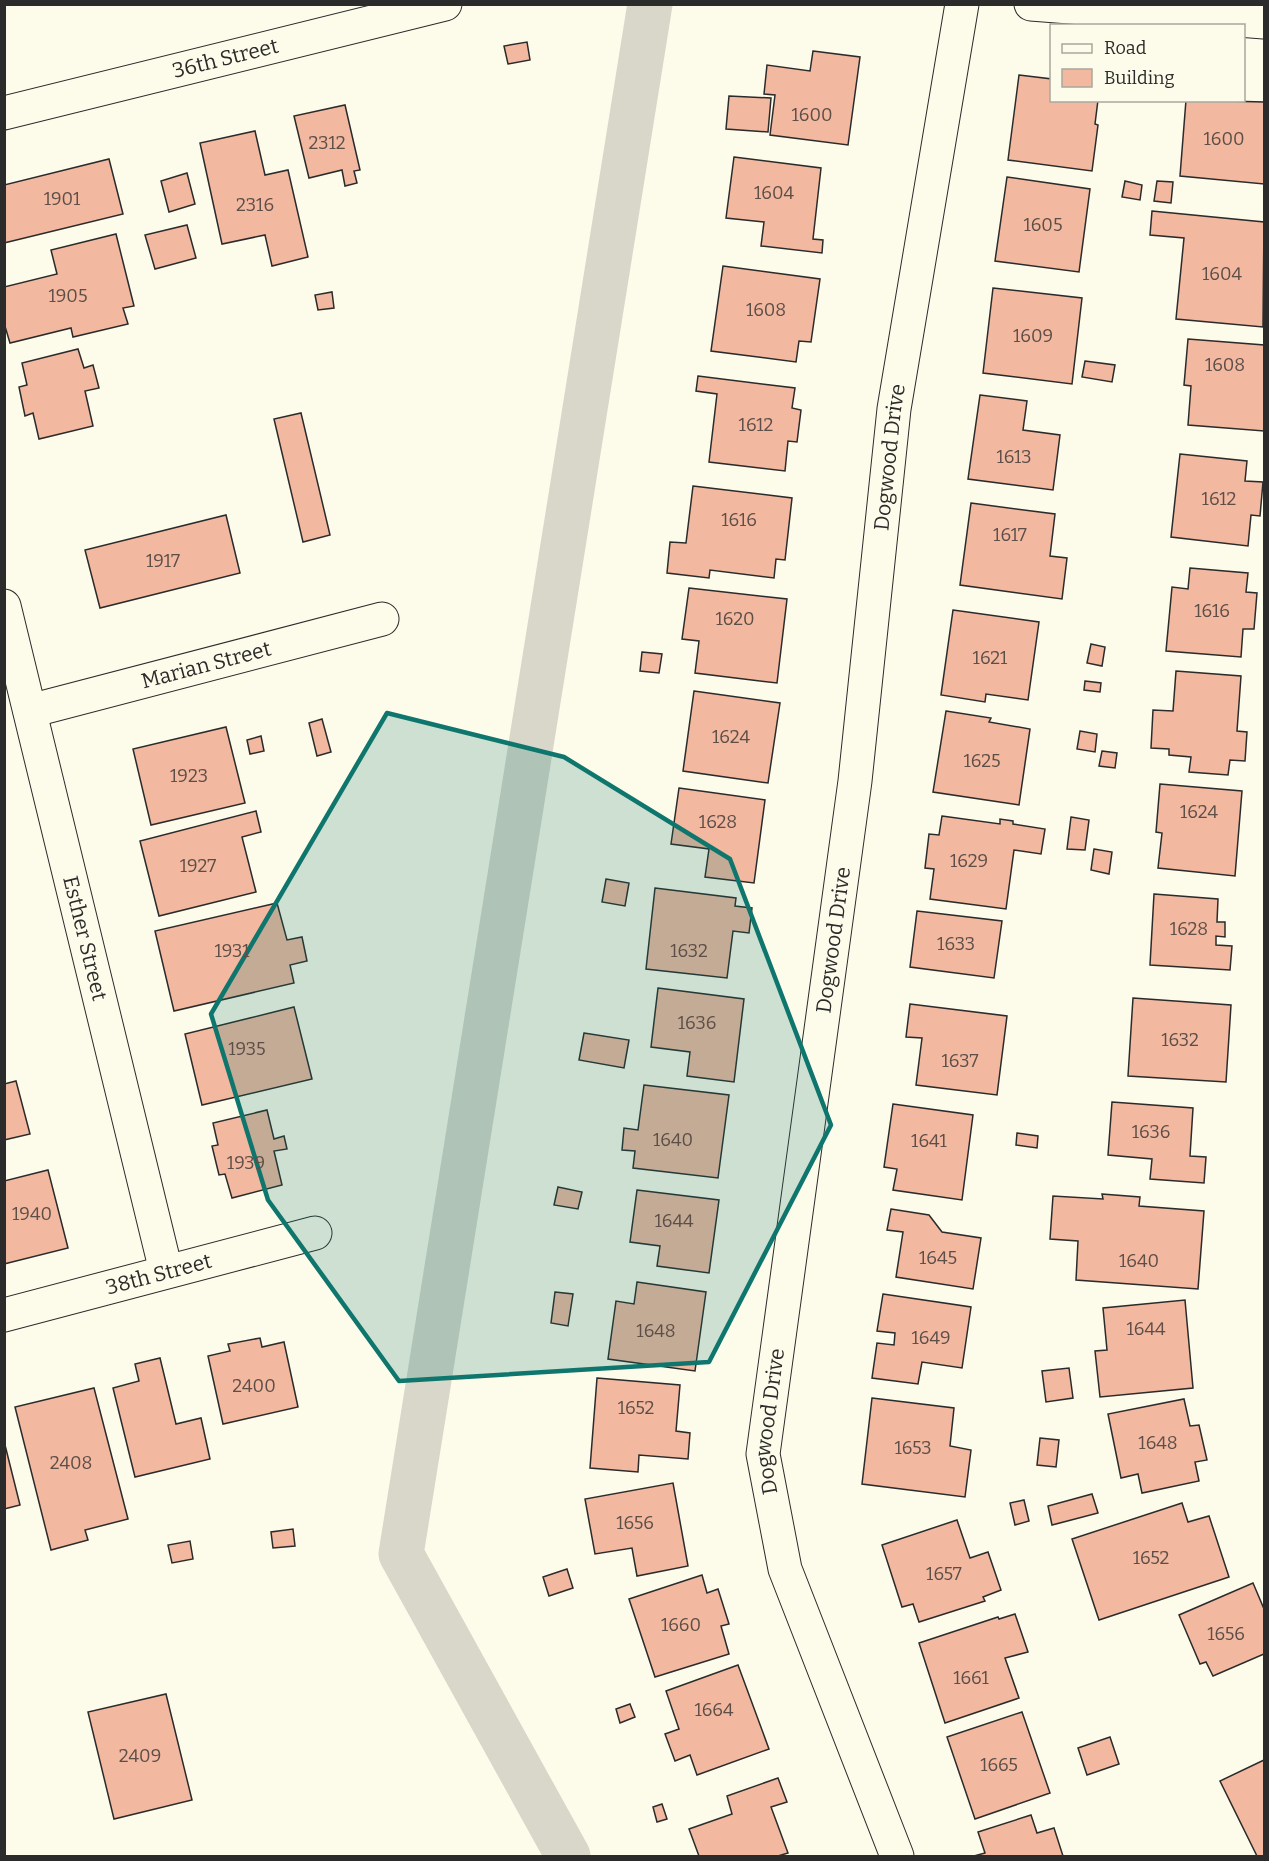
<svg xmlns="http://www.w3.org/2000/svg" width="1269" height="1861" font-family="Bitter,serif">
  <style>
    .lines { fill: none; stroke-linecap: round; stroke-linejoin: round }
    .canal { stroke: #d8d7c9; stroke-width: 45 }
    .building { fill: #f2b8a0; stroke: #2b2b2b; stroke-width: 1.5 }
    .minor-casing { stroke: #2b2b2b; stroke-width: 35 }
    .minor { stroke: #fdfbea; stroke-width: 33 }
    .marked { fill: #0f766e; fill-opacity: 0.2; stroke: #0f766e; stroke-width: 4.5; stroke-linejoin: round }
    .labels { text-anchor: middle; stroke-width: 4.5; stroke-linejoin: round; paint-order: stroke }
    .number-label { font-size: 18px; fill: #5d4e48 }
    .street-label { font-size: 21px; fill: #2b2b2b; stroke: #fdfbea }
  </style>
  <rect width="100%" height="100%" fill="#fdfbea"/>
  <g class="lines">
    <polyline class="canal" points="568,1856 401,1554 650,4"/>
  </g>
  <g class="building">
    <polygon points="527,42 530,60 508,64 504,46"/>
    <polygon points="813,51 860,57 848,145 770,135 775,95 764,94 767,65 810,71"/>
    <polygon points="1019,75 1052,79 1052,100 1098,100 1095,124 1098,125 1092,171 1008,160"/>
    <polygon points="729,96 771,98 768,132 726,129"/>
    <polygon points="1186,100 1264,102 1264,184 1180,176"/>
    <polygon points="345,105 360,170 354,171 357,183 345,186 342,170 309,178 294,116"/>
    <polygon points="255,131 265,175 288,170 308,257 272,266 265,235 222,244 200,143"/>
    <polygon points="734,157 821,168 813,239 823,240 822,253 761,246 764,222 726,218"/>
    <polygon points="109,159 123,214 4,243 4,185"/>
    <polygon points="187,173 195,204 169,212 161,181"/>
    <polygon points="1007,177 1090,189 1079,272 995,261"/>
    <polygon points="1125,181 1142,185 1140,200 1122,197"/>
    <polygon points="1157,181 1173,182 1171,203 1154,201"/>
    <polygon points="1152,211 1264,222 1263,327 1176,319 1184,238 1150,235"/>
    <polygon points="187,225 196,258 155,269 145,235"/>
    <polygon points="116,234 134,306 123,308 128,324 73,337 71,328 10,343 4,323 4,287 57,274 51,250"/>
    <polygon points="723,266 820,279 811,342 799,341 796,362 711,351"/>
    <polygon points="993,288 1082,298 1072,384 983,373"/>
    <polygon points="332,292 334,308 318,310 315,295"/>
    <polygon points="1188,339 1264,345 1264,431 1188,425 1191,386 1184,385"/>
    <polygon points="78,349 84,368 93,365 99,388 85,391 93,426 39,439 33,413 25,416 19,387 27,385 22,363"/>
    <polygon points="1085,361 1115,365 1112,382 1082,377"/>
    <polygon points="698,376 795,388 792,408 801,410 797,442 788,441 785,471 709,462 717,394 696,391"/>
    <polygon points="980,395 1027,401 1023,430 1060,435 1053,490 968,479"/>
    <polygon points="301,413 330,535 303,542 274,419"/>
    <polygon points="1180,454 1247,461 1245,481 1263,482 1260,516 1251,515 1248,546 1171,537"/>
    <polygon points="693,486 792,498 785,560 776,559 774,578 710,570 709,578 667,573 670,542 686,543"/>
    <polygon points="971,503 1055,514 1050,556 1067,558 1062,599 960,585"/>
    <polygon points="226,515 240,573 100,608 85,550"/>
    <polygon points="1190,568 1248,573 1246,592 1257,593 1254,629 1243,629 1241,657 1166,651 1172,587 1188,589"/>
    <polygon points="689,588 787,599 777,683 695,673 699,641 682,639"/>
    <polygon points="953,610 1039,622 1028,700 986,694 985,702 941,695"/>
    <polygon points="1091,644 1105,647 1102,666 1087,663"/>
    <polygon points="642,652 662,654 659,673 640,671"/>
    <polygon points="1176,671 1241,676 1237,731 1247,732 1245,761 1230,760 1228,775 1189,772 1191,757 1169,755 1169,749 1151,748 1153,710 1173,711"/>
    <polygon points="1085,681 1101,683 1100,692 1084,690"/>
    <polygon points="694,691 780,703 768,783 683,771"/>
    <polygon points="946,711 991,718 989,722 1030,729 1019,805 933,792"/>
    <polygon points="322,719 331,752 317,756 309,723"/>
    <polygon points="226,727 245,803 151,825 133,749"/>
    <polygon points="1080,731 1097,734 1095,752 1077,749"/>
    <polygon points="261,736 264,751 250,754 247,740"/>
    <polygon points="1102,751 1117,753 1115,768 1099,766"/>
    <polygon points="1160,784 1242,791 1235,876 1158,868 1162,833 1156,832"/>
    <polygon points="679,788 765,800 754,883 705,877 709,849 671,844"/>
    <polygon points="256,811 261,832 242,837 256,892 159,916 140,841"/>
    <polygon points="942,816 1000,824 1000,819 1013,821 1013,824 1045,829 1041,854 1014,850 1006,909 930,899 934,869 925,868 929,834 939,835"/>
    <polygon points="1071,817 1089,820 1085,850 1067,849"/>
    <polygon points="1094,849 1112,852 1109,874 1091,870"/>
    <polygon points="606,879 629,883 625,906 602,902"/>
    <polygon points="655,888 736,898 735,906 752,908 749,933 733,931 727,978 646,969"/>
    <polygon points="1154,894 1218,899 1217,922 1225,922 1225,937 1216,936 1216,945 1232,946 1230,970 1150,965"/>
    <polygon points="277,903 287,940 302,937 307,961 290,965 294,983 174,1011 155,931"/>
    <polygon points="917,911 1002,921 994,978 910,967"/>
    <polygon points="658,988 744,999 734,1082 687,1076 690,1052 651,1047"/>
    <polygon points="1133,998 1231,1005 1226,1082 1128,1076"/>
    <polygon points="910,1004 1007,1016 997,1095 916,1085 922,1038 906,1037"/>
    <polygon points="294,1007 312,1079 202,1105 185,1034"/>
    <polygon points="584,1033 629,1040 624,1068 579,1060"/>
    <polygon points="16,1081 30,1134 4,1140 4,1084"/>
    <polygon points="644,1085 729,1095 718,1178 633,1168 635,1151 622,1150 624,1128 638,1130"/>
    <polygon points="1112,1102 1193,1108 1190,1156 1206,1157 1204,1183 1150,1179 1152,1159 1108,1155"/>
    <polygon points="893,1104 973,1115 962,1200 893,1190 897,1169 884,1167"/>
    <polygon points="267,1110 274,1139 284,1136 287,1149 274,1151 282,1185 232,1198 225,1174 219,1175 212,1146 218,1145 213,1123"/>
    <polygon points="1017,1133 1038,1136 1037,1148 1016,1145"/>
    <polygon points="48,1170 68,1248 4,1264 4,1181"/>
    <polygon points="558,1187 582,1192 578,1209 554,1205"/>
    <polygon points="637,1190 719,1200 709,1273 657,1266 660,1246 630,1242"/>
    <polygon points="1102,1194 1140,1197 1139,1206 1204,1211 1198,1289 1076,1280 1078,1241 1050,1239 1053,1196 1103,1199"/>
    <polygon points="891,1209 929,1215 942,1232 981,1238 973,1289 896,1277 903,1232 887,1230"/>
    <polygon points="637,1282 706,1292 695,1371 608,1359 616,1301 634,1304"/>
    <polygon points="555,1292 573,1294 568,1326 551,1323"/>
    <polygon points="883,1294 971,1307 962,1368 922,1362 918,1384 872,1378 877,1343 894,1345 895,1333 877,1331"/>
    <polygon points="1185,1300 1193,1388 1100,1397 1095,1351 1107,1350 1103,1308"/>
    <polygon points="260,1338 262,1347 284,1342 298,1407 223,1424 208,1356 230,1351 228,1344"/>
    <polygon points="160,1358 176,1424 201,1418 210,1459 135,1477 113,1388 139,1381 135,1364"/>
    <polygon points="1069,1368 1073,1398 1046,1402 1042,1371"/>
    <polygon points="597,1378 680,1385 676,1431 690,1433 688,1459 639,1455 638,1472 590,1468"/>
    <polygon points="94,1388 128,1519 85,1530 88,1540 51,1550 15,1407"/>
    <polygon points="872,1398 954,1408 950,1446 971,1450 965,1497 862,1484"/>
    <polygon points="1184,1399 1190,1426 1199,1425 1207,1460 1195,1462 1199,1481 1142,1493 1138,1474 1121,1478 1108,1414"/>
    <polygon points="1040,1438 1059,1440 1056,1467 1037,1465"/>
    <polygon points="4,1441 20,1505 4,1509"/>
    <polygon points="673,1483 688,1566 637,1576 632,1548 595,1554 585,1499"/>
    <polygon points="1092,1494 1098,1513 1052,1525 1048,1506"/>
    <polygon points="1024,1500 1029,1521 1015,1525 1010,1503"/>
    <polygon points="1182,1503 1188,1522 1209,1516 1229,1577 1099,1620 1072,1539"/>
    <polygon points="957,1520 970,1558 988,1552 1001,1590 983,1597 985,1601 919,1622 913,1604 902,1607 882,1545"/>
    <polygon points="293,1529 295,1546 273,1548 271,1532"/>
    <polygon points="190,1541 193,1559 172,1563 168,1545"/>
    <polygon points="567,1569 573,1588 549,1596 543,1577"/>
    <polygon points="702,1575 707,1593 718,1589 729,1624 721,1626 729,1654 655,1677 629,1599"/>
    <polygon points="1253,1583 1264,1609 1264,1654 1213,1676 1206,1662 1200,1664 1179,1615"/>
    <polygon points="1015,1614 1028,1652 1005,1658 1019,1698 945,1723 919,1643 998,1617 999,1619"/>
    <polygon points="738,1665 769,1749 697,1775 690,1755 675,1761 665,1734 679,1729 666,1691"/>
    <polygon points="166,1694 192,1800 114,1819 88,1712"/>
    <polygon points="630,1704 635,1717 620,1723 616,1709"/>
    <polygon points="1022,1712 1050,1793 975,1819 947,1737"/>
    <polygon points="1110,1737 1119,1764 1087,1775 1078,1748"/>
    <polygon points="1264,1760 1264,1856 1257,1856 1220,1781"/>
    <polygon points="778,1778 787,1802 771,1807 788,1853 778,1856 699,1856 689,1829 732,1814 727,1796"/>
    <polygon points="662,1804 667,1819 657,1822 653,1807"/>
    <polygon points="1031,1815 1037,1833 1054,1828 1063,1856 974,1856 985,1853 978,1832"/>
  </g>
  <g class="lines">
    <g class="minor-casing">
      <g id="minor">
        <polyline points="1031,4 1264,22"/>
        <path id="s1" d="M4,113l441,-109"/>
        <path id="s2" d="M4,606l162,665"/>
        <path id="s3" d="M30,711l352,-92"/>
        <path id="s4" d="M4,1315l311,-82"/>
        <path id="s5" d="M897,1856l-112,-287 -22,-115 92,-673 39,-372 68,-405"/>
      </g>
    </g>
    <use href="#minor" class="minor"/>
  </g>
  <path class="marked" d="M387,713l177,44 166,102 101,266 -122,237 -310,19 -131,-181 -57,-186z"/>
  <g class="labels">
    <g class="number-label">
      <text x="812" y="121">1600</text>
      <text x="1224" y="145">1600</text>
      <text x="327" y="149">2312</text>
      <text x="774" y="199">1604</text>
      <text x="62" y="205">1901</text>
      <text x="255" y="211">2316</text>
      <text x="1043" y="231">1605</text>
      <text x="1222" y="280">1604</text>
      <text x="68" y="302">1905</text>
      <text x="766" y="316">1608</text>
      <text x="1033" y="342">1609</text>
      <text x="1225" y="371">1608</text>
      <text x="756" y="431">1612</text>
      <text x="1014" y="463">1613</text>
      <text x="1219" y="505">1612</text>
      <text x="739" y="526">1616</text>
      <text x="1010" y="541">1617</text>
      <text x="163" y="567">1917</text>
      <text x="1212" y="617">1616</text>
      <text x="735" y="625">1620</text>
      <text x="990" y="664">1621</text>
      <text x="731" y="743">1624</text>
      <text x="982" y="767">1625</text>
      <text x="189" y="782">1923</text>
      <text x="1199" y="818">1624</text>
      <text x="718" y="828">1628</text>
      <text x="969" y="867">1629</text>
      <text x="198" y="872">1927</text>
      <text x="1189" y="935">1628</text>
      <text x="956" y="950">1633</text>
      <text x="232" y="957">1931</text>
      <text x="689" y="957">1632</text>
      <text x="697" y="1029">1636</text>
      <text x="1180" y="1046">1632</text>
      <text x="247" y="1055">1935</text>
      <text x="960" y="1067">1637</text>
      <text x="1151" y="1138">1636</text>
      <text x="673" y="1146">1640</text>
      <text x="929" y="1147">1641</text>
      <text x="246" y="1169">1939</text>
      <text x="32" y="1220">1940</text>
      <text x="674" y="1227">1644</text>
      <text x="938" y="1264">1645</text>
      <text x="1139" y="1267">1640</text>
      <text x="1146" y="1335">1644</text>
      <text x="656" y="1337">1648</text>
      <text x="931" y="1344">1649</text>
      <text x="254" y="1392">2400</text>
      <text x="636" y="1414">1652</text>
      <text x="1158" y="1449">1648</text>
      <text x="913" y="1454">1653</text>
      <text x="71" y="1469">2408</text>
      <text x="635" y="1529">1656</text>
      <text x="1151" y="1564">1652</text>
      <text x="944" y="1580">1657</text>
      <text x="681" y="1631">1660</text>
      <text x="1226" y="1640">1656</text>
      <text x="971" y="1684">1661</text>
      <text x="714" y="1716">1664</text>
      <text x="140" y="1762">2409</text>
      <text x="999" y="1771">1665</text>
    </g>
    <g class="street-label">
      <text dy="7" stroke="none"><textPath href="#s1" startOffset="228">36th Street</textPath></text>
      <text dy="7" stroke="none"><textPath href="#s5" startOffset="1430">Dogwood Drive</textPath></text>
      <text dy="7" stroke="none"><textPath href="#s3" startOffset="182">Marian Street</textPath></text>
      <text dy="7" stroke="none"><textPath href="#s2" startOffset="342">Esther Street</textPath></text>
      <text dy="7" stroke="none"><textPath href="#s5" startOffset="944">Dogwood Drive</textPath></text>
      <text dy="7" stroke="none"><textPath href="#s4" startOffset="160">38th Street</textPath></text>
      <text dy="7" stroke="none"><textPath href="#s5" startOffset="458">Dogwood Drive</textPath></text>
    </g>
  </g>
  <rect width="1269" height="1861" fill="none" stroke="#2b2b2b" stroke-width="12"/>
  <rect x="1050" y="24" width="195" height="78" fill="#fdfbea" stroke="#a9a89e" stroke-width="1.5"/>
  <rect x="1062" y="44" width="30" height="9" fill="#fdfbea" stroke="#a9a89e" stroke-width="1.5"/>
  <text x="1104" y="54" font-size="18" fill="#2b2b2b">Road</text>
  <rect x="1062" y="69" width="30" height="18" fill="#f2b8a0" stroke="#a9a89e" stroke-width="1.5"/>
  <text x="1104" y="84" font-size="18" fill="#2b2b2b">Building</text>
</svg>
